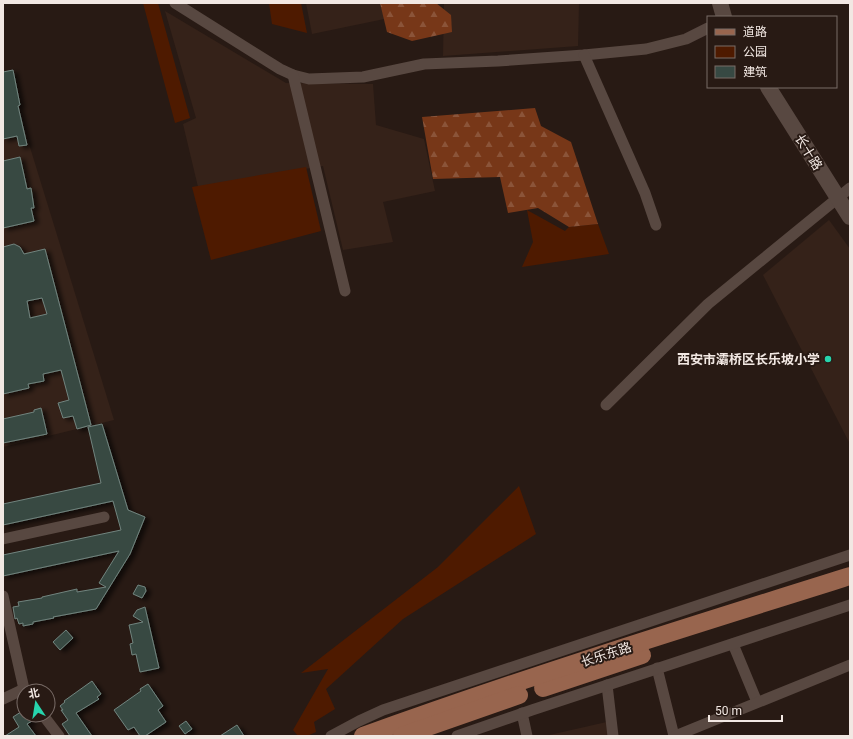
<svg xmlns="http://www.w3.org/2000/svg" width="853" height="739" font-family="Roboto,'Noto Sans SC',sans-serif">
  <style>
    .built { fill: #352219 }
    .green { fill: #4e1a00 }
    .forest { fill: url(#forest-firs) }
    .building { fill: #374943; stroke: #71847e; fill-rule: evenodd; filter: url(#shadow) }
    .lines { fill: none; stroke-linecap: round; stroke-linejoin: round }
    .street { stroke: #584841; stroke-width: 11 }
    .secondary { stroke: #584841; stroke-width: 16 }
    .primary { stroke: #98654e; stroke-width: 18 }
    .poi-dot { fill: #27d5ad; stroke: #281a14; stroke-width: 1.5 }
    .labels { text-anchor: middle; stroke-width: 4; stroke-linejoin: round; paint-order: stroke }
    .street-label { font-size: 13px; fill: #f2e8e3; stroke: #281a14 }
    .poi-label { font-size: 13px; font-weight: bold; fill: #f2e8e3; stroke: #281a14; text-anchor: end }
  </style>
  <defs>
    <pattern id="forest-firs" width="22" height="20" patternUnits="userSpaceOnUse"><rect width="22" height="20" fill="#773718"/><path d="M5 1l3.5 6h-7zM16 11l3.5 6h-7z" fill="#8b5439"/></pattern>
    <filter id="shadow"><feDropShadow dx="4.5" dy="2.5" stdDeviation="2" flood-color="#0009"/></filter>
  </defs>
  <rect width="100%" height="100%" fill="#281a14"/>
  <g class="built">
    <polygon points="306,3 390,3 394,17 312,34"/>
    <polygon points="444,3 579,3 578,46 443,56"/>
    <polygon points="165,11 286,83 373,84 376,125 424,139 435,191 383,202 393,242 343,250 323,166 198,187 183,124 196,118"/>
    <polygon points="21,118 114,420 3,447 3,122"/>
    <polygon points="829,220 850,249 850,444 763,275"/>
    <polygon points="611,721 614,736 545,736"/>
  </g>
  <g class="green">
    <polygon points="143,3 158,3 190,118 175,123"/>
    <polygon points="269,3 301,3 307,33 272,24"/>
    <polygon points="306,167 321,231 211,260 192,187"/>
    <polygon points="527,210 565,231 569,227 598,224 609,254 522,267 533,242"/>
    <polygon points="519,486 536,534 403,619 326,689 335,709 314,722 316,732 307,736 298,736 293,730 328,669 301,673 438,567"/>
  </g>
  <g class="forest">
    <polygon points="380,3 436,3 451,15 452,32 412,41 387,32"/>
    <polygon points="535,108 541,126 571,142 598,224 569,227 538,208 508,213 500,177 433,179 422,117"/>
  </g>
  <g class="building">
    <polygon points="13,70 20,105 18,106 27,145 19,146 17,136 3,139 3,72"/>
    <polygon points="20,157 27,189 31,188 34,208 31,208 34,221 3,228 3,161"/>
    <path d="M14,244l6,3 4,7 21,-5 46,176 -14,4 -4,-13 -10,2 -5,-15 11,-3 -8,-30 -18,4 1,7 -16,3 1,4 -26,6v-147zM42,298l5,16 -17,4 -3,-17z"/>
    <polygon points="41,408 47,434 3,443 3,419 34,412 34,410"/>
    <polygon points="102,424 128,510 145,517 130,554 96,609 53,617 54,618 33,622 33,624 23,626 23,623 19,624 17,618 15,619 13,607 19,606 18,602 42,598 42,597 77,589 77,592 106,587 99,583 119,551 3,576 3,555 121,530 113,501 3,525 3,504 101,483 88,427"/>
    <polygon points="138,585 145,587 146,591 142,598 133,594"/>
    <polygon points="145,607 159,668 140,672 136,654 132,655 130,644 133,643 129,625 143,622 133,616 137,610"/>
    <polygon points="66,630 73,638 60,650 53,642"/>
    <polygon points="92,681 101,694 97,697 99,699 76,713 92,736 70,736 62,724 68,720 61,710 63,710 60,706 65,702 64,701"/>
    <polygon points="148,684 163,706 158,710 166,722 145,736 140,736 134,727 128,730 114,710 141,691 140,689"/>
    <polygon points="24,710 24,715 28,715 32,721 27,724 36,736 5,736 19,727 13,717"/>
    <polygon points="186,721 192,729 185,734 179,726"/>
    <polygon points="237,725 244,736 220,736"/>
  </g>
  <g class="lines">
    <g class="street">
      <polyline points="175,3 280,69 293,75 309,79 363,77 424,64 498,61 584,55 646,49 686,39 708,28"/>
      <polyline points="584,55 645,193 656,225"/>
      <polyline points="293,75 345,291"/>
      <polyline points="606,405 708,304 850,188"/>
      <polyline points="3,539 104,517"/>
      <polyline points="3,596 24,689 26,691"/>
      <polyline points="733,644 757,702"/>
      <polyline points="657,668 674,736"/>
      <polyline points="607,685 613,736"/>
      <polyline points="3,699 24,689"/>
      <polyline points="522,713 527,736"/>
      <polyline points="43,715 59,736"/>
      <polyline points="331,736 359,721 383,710 850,555"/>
      <polyline points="457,736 532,710 850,605"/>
      <polyline points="675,736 850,665"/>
    </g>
    <g class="secondary">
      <polyline points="720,3 724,17"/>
      <polyline points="768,87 850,217"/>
    </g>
    <g class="primary">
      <polyline points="543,688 642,655"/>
      <path d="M363,736c160,-58 324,-109 487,-160"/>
      <polyline points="402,736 519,695"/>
    </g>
  </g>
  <circle class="poi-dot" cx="828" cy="359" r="4"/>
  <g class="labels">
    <g class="street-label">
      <text transform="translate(809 152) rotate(58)" y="5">长十路</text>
      <text transform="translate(606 654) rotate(-18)" y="5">长乐东路</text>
    </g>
    <g class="poi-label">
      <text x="820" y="364">西安市灞桥区长乐坡小学</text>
    </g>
  </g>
  <rect width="853" height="739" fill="none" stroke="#f2e8e3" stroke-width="8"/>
  <rect x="707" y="16" width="130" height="72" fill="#281a14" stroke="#796c67"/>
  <rect x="715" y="29" width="20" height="6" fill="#98654e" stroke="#796c67"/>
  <text x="743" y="36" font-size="12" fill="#f2e8e3">道路</text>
  <rect x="715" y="46" width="20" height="12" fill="#4e1a00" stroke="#796c67"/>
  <text x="743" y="56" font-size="12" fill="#f2e8e3">公园</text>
  <rect x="715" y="66" width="20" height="12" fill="#374943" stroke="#796c67"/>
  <text x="743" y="76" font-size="12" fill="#f2e8e3">建筑</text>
  <g transform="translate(36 703) rotate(348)"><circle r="19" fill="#281a14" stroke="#796c67"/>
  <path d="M0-3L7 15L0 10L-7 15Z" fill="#27d5ad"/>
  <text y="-6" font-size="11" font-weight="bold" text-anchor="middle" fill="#f2e8e3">北</text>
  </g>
  <path d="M709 715v6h73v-6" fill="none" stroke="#f2e8e3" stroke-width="2"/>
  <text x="715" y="715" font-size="12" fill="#f2e8e3" stroke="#281a14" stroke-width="3" paint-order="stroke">50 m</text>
</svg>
